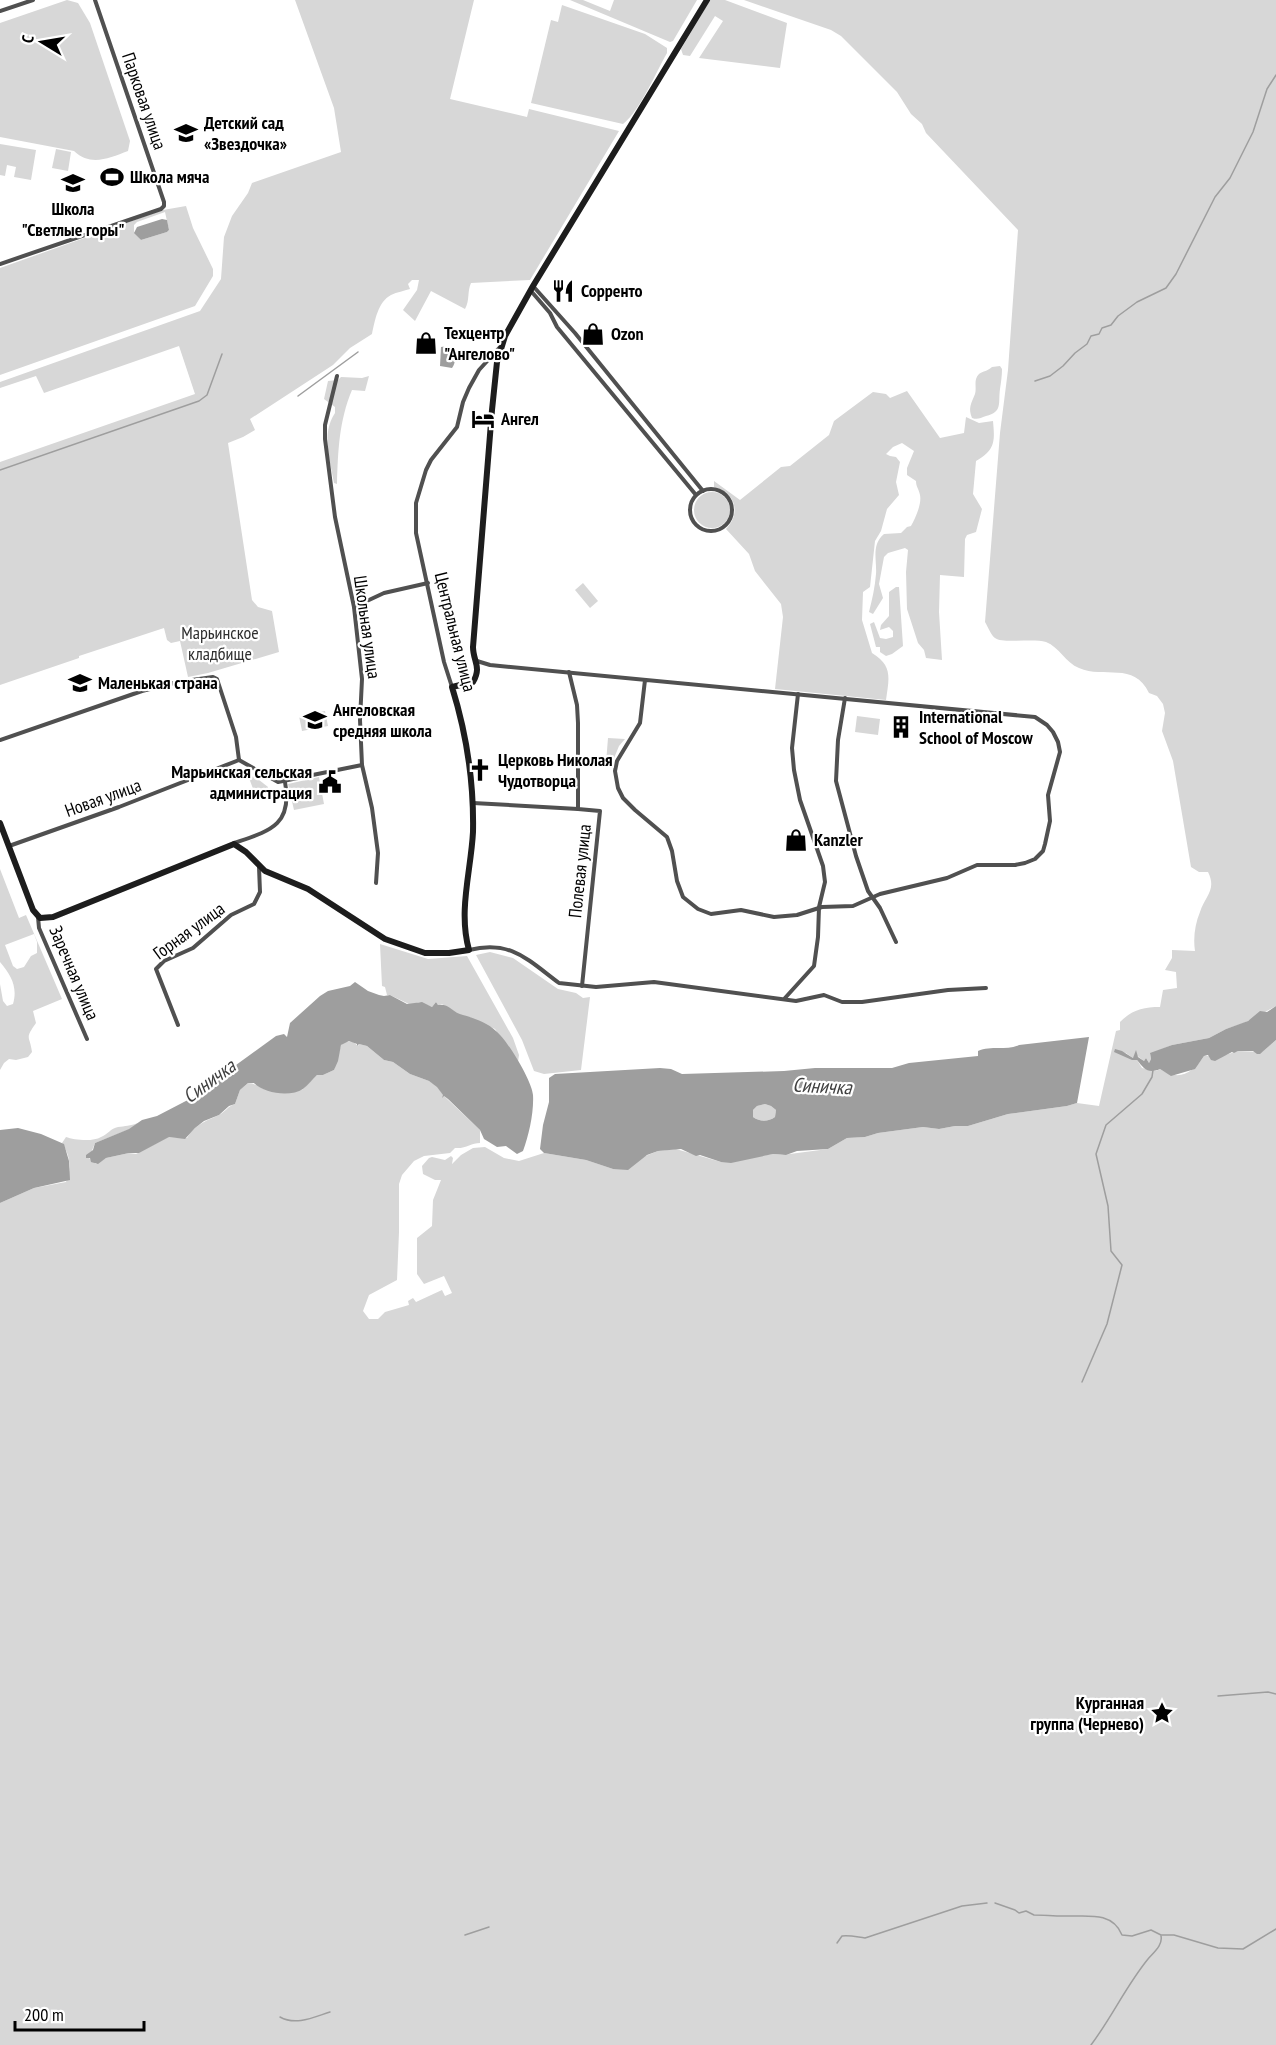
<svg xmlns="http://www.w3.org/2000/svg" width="1276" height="2045" font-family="'PT Sans Narrow',sans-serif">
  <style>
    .green { fill: #d7d7d7; fill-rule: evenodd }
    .water { fill: #9e9e9e; fill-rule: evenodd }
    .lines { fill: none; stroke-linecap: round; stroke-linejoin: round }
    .stream { stroke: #9e9e9e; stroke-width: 1.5 }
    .street { stroke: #505050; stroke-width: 4 }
    .secondary { stroke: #1d1d1d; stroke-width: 6 }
    .labels { text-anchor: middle; stroke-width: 4.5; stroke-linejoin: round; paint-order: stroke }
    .street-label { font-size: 18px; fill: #000; stroke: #fff }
    .poi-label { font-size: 18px; font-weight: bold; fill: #000; stroke: #fff; text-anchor: start }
    .park-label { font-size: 18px; fill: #2e2e2e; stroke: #fff }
    .water-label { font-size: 20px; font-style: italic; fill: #3f3f3f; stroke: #fff }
  </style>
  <rect width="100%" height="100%" fill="#fff"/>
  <g class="green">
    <path d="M67,0l11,3 12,20 40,118 -2,10c-19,7 -37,16 -54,0l-74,-14v-114z"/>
    <path d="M295,0h179l-24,99 77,18 2,-8 90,22 -89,149 -59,3c-4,9 -1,17 -6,26l-34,-18 -16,30 -12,-11 14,-20 2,-10h-7l-4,4 2,5c-6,2 -13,3 -19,6 -13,7 -16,25 -19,39l-22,14 -17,17 -83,54 5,11 -12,7 -15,6 24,157 6,7 14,4 7,41 -71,21 -20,4 -8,-36 -9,2 -4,-3 -3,-12 -85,28v2l-79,27v-223l195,-68 -16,-48 -135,47 -8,-17 -36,12v-6l200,-71 21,-32 3,-42 8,-21 16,-23 4,-10 89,-31 -7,-44z"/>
    <polygon points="570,0 583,0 610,11 614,0 697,0 673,41 670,42"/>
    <polygon points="710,0 725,0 787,23 780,68 699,58 723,21 715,16 690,56 683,55 681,49"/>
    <path d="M744,0h532v1006l-32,17 -18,6 -17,9 -37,7 -22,9 1,5 -2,4 -3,-5 -2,3 -9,-7v3l-2,1 -7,-5 -12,-2 23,9 5,8 14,3 4,-2c19,13 33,4 44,-13h18l16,-5 24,1 14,-12v1005h-1276v-842l34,-15 32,-6c6,-13 4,-27 -4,-39l4,-6c8,3 27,5 35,0 6,-2 10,-9 17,-10 7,-1 12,-1 20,-4l-8,6 -35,14 -6,15 7,6 10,-6 23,-5 7,1 32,-17 19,1c9,-14 17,-16 32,-23 6,-3 9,-9 16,-11l5,-14 8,-7c8,0 15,7 24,8 4,1 10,2 15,2 6,0 8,-4 15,-3l15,-15h6l11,-5 7,-25 3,-3 8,-1 6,5 1,-2 8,2 17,14 9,2 17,12 19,7 8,5 7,10 36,34v13c-9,0 -14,6 -25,5l-5,5 -26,3 -10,5 -12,14 -3,9v48l-2,48 -28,15 -6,16 6,8h9l7,-7 24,-7 -1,-4 5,-3 3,4 26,-12 3,6 7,-3 -8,-17 -20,8 -7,-10v-36l15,-12 1,-26 8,-20h-6l-12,-6 -1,-8 7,-8 3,-1 13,3 6,-4 2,2 -1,6 9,-9 12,-7 12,-1 19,11 15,3 25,-8 42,7 27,9 45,-18 18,-2 45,13 52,-8 9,1 46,-6 19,-11 18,-1 13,-4 45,-6 16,2 16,-3h13l40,-12 59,-8 10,-3 22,3 17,-75 4,-1v-8c12,-12 23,-15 40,-15l3,-17 14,-2 -1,-16 -11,-2 7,-12v-8l23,1c-2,-13 0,-27 5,-39 5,-16 17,-22 8,-40h-9l-8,-5 -18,-106 -11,-30 3,-18 -2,-9 -6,-8 -8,-3c-15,-32 -45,-14 -70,-25 -13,-5 -20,-21 -33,-26 -13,-4 -43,2 -51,-4 -4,-3 -7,-11 -10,-16l15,-189 8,-63 10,-140 -92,-97 -4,-9 -11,-10 -14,-22 -56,-56 -10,-6z"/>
    <path d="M562,5l83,29 22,14v5c-11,19 -27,58 -44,71l-92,-21 20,-83 7,2z"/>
    <polygon points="0,144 36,150 31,180 14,177 16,167 7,165 5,176 0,175"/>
    <polygon points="56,149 71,152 68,171 52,168"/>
    <path d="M186,206l7,22 20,41v7l-18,30 -195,69v-107l163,-58zM165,212l4,18 -2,2 -26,8 -7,-8v-7l3,-3z"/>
    <path d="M1000,366l2,3c0,7 -1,13 -2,20 -2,14 3,23 -14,27 -6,2 -8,4 -14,2 -4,-10 -1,-14 3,-24 2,-7 -2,-14 4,-20 4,-3 9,-3 13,-7z"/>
    <path d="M369,376l-4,15 -13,-1c-13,31 -14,61 -15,94l-3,-1c-4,-24 -13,-49 1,-70v-6l-11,-8 4,-18 10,-1 3,-3 21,1z"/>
    <path d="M907,391l33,47 24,-5 2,-16 13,6 14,-2c2,21 2,29 -17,40l-3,33 9,15 -6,23 -9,3 -2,4 -1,38 -24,-2 -1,37 3,48 -16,-2 -2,-8 -6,-7 -11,-34 -1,-37 2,-22 -3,-2 -17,5 -4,4 -5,27 4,14 -10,16 -4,-2c3,-12 6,-25 7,-38 1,-14 -5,-29 8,-40l17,-1 6,-6 4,-1c4,-7 11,-22 9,-31 -1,-6 -4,-8 -4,-14l-9,-6v-7l7,-17 -12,-8 -9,4 -7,7 4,2 6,1 4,5 -4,20 3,13 -12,14 -6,22 -6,10 -5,46 -7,5 -1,28 10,33c21,13 17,25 14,47l-111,-11 8,-72 -2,-13 -26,-33 -6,-17 -23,-25c15,-15 10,-37 -12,-42v-6l26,19 41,-33 9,-1 39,-31 5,-14 39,-29 13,2 4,4z"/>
    <circle cx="712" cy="510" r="18"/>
    <polygon points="583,583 598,601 590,608 575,590"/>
    <polygon points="896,587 899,587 903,646 892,654 886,656 880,652 880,647 876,647 870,624 874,622 880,638 886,639 893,637 893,631 889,627 880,630 881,625 889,616 889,592"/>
    <polygon points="325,711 328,726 302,731 299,716"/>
    <polygon points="857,716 880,719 878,735 855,732"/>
    <polygon points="608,738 625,739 619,746 612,763 606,763"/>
    <polygon points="254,776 268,787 267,797 257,799 249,778"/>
    <polygon points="319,777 324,804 294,810 288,784"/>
    <path d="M0,869l19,49 7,-3 36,84 -29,12 3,12c-12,17 -6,12 -4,29l-4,5 -12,3 -7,-1 -5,4 -4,7v-86l3,17 4,5 6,-2c5,-17 -2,-29 -13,-42zM34,934l3,8v11l-6,3 -7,11 -7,2 -4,-3 -8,-21z"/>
    <polygon points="380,944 428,959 467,956 513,1038 519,1055 518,1062 495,1029 469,1017 460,1015 442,1004 438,1005 436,1002 432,1007 419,1002 411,1005 390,995 387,995 385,987 382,986"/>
    <polygon points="490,952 513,958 558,989 576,993 583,998 590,997 581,1070 544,1074 534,1071 522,1040 476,955"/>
    <path d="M765,1104l6,2 5,4 -1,7c-7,5 -15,5 -22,0v-7l4,-4z"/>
  </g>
  <g class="water">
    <polygon points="162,219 167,220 169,230 167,232 141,240 134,233 137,227"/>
    <path d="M448,346l6,4c1,6 2,13 -2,18l-12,-2 1,-19z"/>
    <path d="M355,982l13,9 11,4 5,1 6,-1 17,9 15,-2 10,5 4,-5 2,3c11,-2 15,8 25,10 11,3 25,8 33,16 12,10 36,50 37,64 1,17 -4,40 -10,56l-6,3 -11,-8 -9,1 -13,-8 -4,-9 -32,-31 -4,-3 -2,2 1,-3 -6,-8 -8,-6 -19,-7 -17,-12 -9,-2 -17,-14 -8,-2 -2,2v-2l-8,-3 -8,4 -3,16 -4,9 -11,5h-6c-4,4 -9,10 -14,14 -12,8 -38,5 -49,-6h-6l-8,7 -5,14 -6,2 -10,9 -15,6 -9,7 -10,11 -16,-2 -30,16h-10l-23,5 -8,6 -7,-2 -1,-4h-4v-3l7,-5 2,-7 34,-14 13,-9 15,-4 50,-26 15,-19 12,4 2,-10 40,-29 8,-2 3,3 3,-14 30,-27 8,-5 22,-5z"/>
    <path d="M1276,1006v34l-16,14h-3l-4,-3h-15l-4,2 -2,-1 -17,9 -4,-1 -3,-5 -4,1 -9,13 -24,7 -11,-7c-12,5 -16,0 -23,-9h-5l-18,-8 1,-3 7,2 11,7 3,-8 2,7 6,4 2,-3 3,5 2,-4 -1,-6 22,-8 37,-7 17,-9 22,-8 12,-10 7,1z"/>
    <path d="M1089,1037l-12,66 -10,3 -59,8 -40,12h-13l-16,3 -16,-2 -45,6 -13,4 -18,1 -19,11 -31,2 -11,4 -13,-1 -42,9 -10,-1 -21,-7 -4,1 -15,-7 -23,2 -11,4 -19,15 -15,-1 -27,-9 -42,-7 -4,-4 3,-24 6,-23v-24l6,-4 105,-6 11,1 11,5 102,-3 31,-3h77l17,-5 69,-7v-5c13,-6 28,0 41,-6zM765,1104l6,2 5,4 -1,7c-7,5 -15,5 -22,0v-7l4,-4z"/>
    <polygon points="18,1128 41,1134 64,1144 69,1161 70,1180 34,1188 0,1203 0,1130"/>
  </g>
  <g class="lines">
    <g class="stream">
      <polyline points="1035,381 1050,376 1063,366 1075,353 1087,344 1091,336 1099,334 1102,328 1111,325 1118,316 1137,302 1166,288 1176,274 1215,197 1230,178 1253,132 1267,89 1276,75"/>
      <polyline points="298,396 358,352"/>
      <polyline points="0,470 199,401 207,395 222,354"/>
      <polyline points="1082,1382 1107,1324 1122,1265 1111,1251 1108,1206 1096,1154 1106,1125 1142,1094 1152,1077 1153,1070"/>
      <polyline points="1218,1696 1268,1692 1276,1694"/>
      <path d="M995,1903l20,7 4,3 7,-2 8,4c10,0 19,1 29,1 21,1 49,-6 59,19l10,1 19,-6 10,5h13l44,13 25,1 33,-20"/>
      <polyline points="465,1935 489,1927"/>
      <path d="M837,1943l5,-7c8,-1 15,1 23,2l97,-32 25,-3"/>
      <path d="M280,2017c16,9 34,0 50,-5"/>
      <path d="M1091,2045c21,-28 35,-59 57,-86 6,-7 15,-14 13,-23"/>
    </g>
    <g class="street">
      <polyline points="0,11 33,0"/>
      <polyline points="0,264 161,209 164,206 164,202 95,0"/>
      <polyline points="533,286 575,333 703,491"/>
      <polyline points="531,291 550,313 557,327 696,495"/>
      <polyline points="337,376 325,425 325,439 335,517 354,607 362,679 360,720 362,765 372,808 378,853 376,883"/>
      <circle cx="711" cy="510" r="21"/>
      <polyline points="354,607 384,593 428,583"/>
      <polyline points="477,661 490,665 1035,717 1047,725 1053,732 1058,742 1060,752 1048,795 1050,821 1045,844 1043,851 1035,859 1025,863 1015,865 977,865 947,878 880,894 853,906 822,907 797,915 774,917 741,910 711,914 698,909 683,897 677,881 672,851 667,837 635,810 623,798 618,788 615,771 617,761 640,723 645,680"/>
      <polyline points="569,672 577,705 578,723 578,809 600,811 582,986"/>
      <polyline points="452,687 444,662 416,533 416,503 426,470 431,460 457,427 463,402 469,388 479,370 500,347"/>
      <polyline points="845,698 838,740 836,781 856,856 868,891 880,908 896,942"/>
      <polyline points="0,740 142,691 178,682 213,677 217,679 236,737 239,760"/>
      <polyline points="239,760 278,782 362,765"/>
      <polyline points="473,803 578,809"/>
      <path d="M234,843c35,-12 59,-17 51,-61"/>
      <polyline points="9,846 119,807 239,760"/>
      <polyline points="38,917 39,928 87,1039"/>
      <path d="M469,950c42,-10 58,9 90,33l37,4 58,-5 142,19 28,-6 18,7h20l86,-12 38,-2"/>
      <polyline points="785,998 814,966 818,937 819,907 825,882 823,866 800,800 794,770 792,748 798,694"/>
      <polyline points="178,1025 156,969 164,961 193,948 231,915 254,904 260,892 259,867"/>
    </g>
    <path class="secondary" d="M0,823l33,87 7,8 13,-1 181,-73 12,8 19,19 43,18 77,50 40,14h24l20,-3c-11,-39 2,-79 4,-118 1,-49 -7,-100 -21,-145l21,-5c9,-15 0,-21 0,-35l19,-237 5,-48 8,-26 28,-50 174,-286"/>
  </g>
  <defs>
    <g id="school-bare" transform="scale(1.8)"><path d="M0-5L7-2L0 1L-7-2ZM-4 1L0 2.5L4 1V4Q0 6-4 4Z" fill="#000" stroke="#fff" stroke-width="2.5" paint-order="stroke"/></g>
    <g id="stadium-bare" transform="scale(1.8)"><path d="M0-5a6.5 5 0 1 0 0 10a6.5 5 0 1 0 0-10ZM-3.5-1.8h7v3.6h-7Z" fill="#000" stroke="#fff" stroke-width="2.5" paint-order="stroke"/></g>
    <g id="restaurant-bare" transform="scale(1.8)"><path d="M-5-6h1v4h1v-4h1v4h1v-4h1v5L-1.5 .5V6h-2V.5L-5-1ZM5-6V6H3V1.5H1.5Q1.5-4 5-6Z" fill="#000" stroke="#fff" stroke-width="2.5" paint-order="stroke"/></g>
    <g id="shop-bare" transform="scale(1.8)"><path d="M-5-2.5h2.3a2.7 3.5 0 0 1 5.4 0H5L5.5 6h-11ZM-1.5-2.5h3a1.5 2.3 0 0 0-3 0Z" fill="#000" stroke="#fff" stroke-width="2.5" paint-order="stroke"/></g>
    <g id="hotel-bare" transform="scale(1.8)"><path d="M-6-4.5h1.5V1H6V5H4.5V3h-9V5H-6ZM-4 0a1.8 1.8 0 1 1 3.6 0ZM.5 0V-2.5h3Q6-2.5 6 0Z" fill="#000" stroke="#fff" stroke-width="2.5" paint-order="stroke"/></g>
    <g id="building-bare" transform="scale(1.8)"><path d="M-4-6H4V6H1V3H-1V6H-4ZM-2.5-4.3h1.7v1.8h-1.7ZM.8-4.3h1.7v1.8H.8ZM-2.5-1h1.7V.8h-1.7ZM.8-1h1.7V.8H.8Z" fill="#000" stroke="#fff" stroke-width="2.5" paint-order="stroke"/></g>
    <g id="church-bare" transform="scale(1.8)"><path d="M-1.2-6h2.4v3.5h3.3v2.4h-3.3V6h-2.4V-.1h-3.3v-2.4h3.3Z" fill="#000" stroke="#fff" stroke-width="2.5" paint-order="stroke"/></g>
    <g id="civic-bare" transform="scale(1.8)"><path d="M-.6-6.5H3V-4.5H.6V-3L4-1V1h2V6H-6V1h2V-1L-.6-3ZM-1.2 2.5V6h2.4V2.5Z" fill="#000" stroke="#fff" stroke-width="2.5" paint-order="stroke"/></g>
    <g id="sight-bare" transform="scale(1.8)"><path d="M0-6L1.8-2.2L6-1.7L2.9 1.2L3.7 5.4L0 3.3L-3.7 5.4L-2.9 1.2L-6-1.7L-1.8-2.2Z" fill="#000" stroke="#fff" stroke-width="2.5" paint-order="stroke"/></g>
  </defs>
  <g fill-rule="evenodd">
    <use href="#school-bare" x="186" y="133"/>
    <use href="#stadium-bare" x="112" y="177"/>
    <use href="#school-bare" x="73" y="183"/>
    <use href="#restaurant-bare" x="563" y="291"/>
    <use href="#shop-bare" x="593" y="334"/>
    <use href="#shop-bare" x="426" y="343"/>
    <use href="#hotel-bare" x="483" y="419"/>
    <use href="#school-bare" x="80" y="683"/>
    <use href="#school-bare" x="315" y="720"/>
    <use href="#building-bare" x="901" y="727"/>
    <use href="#church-bare" x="480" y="770"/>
    <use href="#civic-bare" x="330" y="782"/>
    <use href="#shop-bare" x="796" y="840"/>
    <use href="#sight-bare" x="1162" y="1713"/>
  </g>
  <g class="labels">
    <g class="street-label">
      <text transform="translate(144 101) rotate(71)" y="6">Парковая улица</text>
      <text transform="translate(367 627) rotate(82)" y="6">Школьная улица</text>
      <text transform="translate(455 632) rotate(76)" y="6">Центральная улица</text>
      <text transform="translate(103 798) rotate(-20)" y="6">Новая улица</text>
      <text transform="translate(580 871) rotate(-84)" y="6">Полевая улица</text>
      <text transform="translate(189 931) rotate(-36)" y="6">Горная улица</text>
      <text transform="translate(74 973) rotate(67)" y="6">Заречная улица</text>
    </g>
    <g class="poi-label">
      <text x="204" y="129">Детский сад<tspan x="204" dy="21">«Звездочка»</tspan></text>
      <text x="130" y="183">Школа мяча</text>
      <text x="73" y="215" text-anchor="middle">Школа<tspan x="73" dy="21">"Светлые горы"</tspan></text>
      <text x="581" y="297">Сорренто</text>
      <text x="444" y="339">Техцентр<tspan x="444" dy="21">"Ангелово"</tspan></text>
      <text x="611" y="340">Ozon</text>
      <text x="501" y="425">Ангел</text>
      <text x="98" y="689">Маленькая страна</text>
      <text x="333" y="716">Ангеловская<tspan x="333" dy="21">средняя школа</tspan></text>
      <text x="919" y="723">International<tspan x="919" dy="21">School of Moscow</tspan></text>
      <text x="498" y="766">Церковь Николая<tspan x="498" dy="21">Чудотворца</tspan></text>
      <text x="312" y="778" text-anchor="end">Марьинская сельская<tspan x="312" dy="21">администрация</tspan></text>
      <text x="814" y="846">Kanzler</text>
      <text x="1144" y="1709" text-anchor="end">Курганная<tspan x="1144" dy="21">группа (Чернево)</tspan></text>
    </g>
    <g class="park-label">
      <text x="220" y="639">Марьинское<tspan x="220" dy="21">кладбище</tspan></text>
    </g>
    <g class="water-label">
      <text transform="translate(209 1081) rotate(-36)" y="7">Синичка</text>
      <text transform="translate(822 1086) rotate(3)" y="7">Синичка</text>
    </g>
  </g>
  <g transform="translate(42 42) rotate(281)" stroke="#ffffff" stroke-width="4.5" paint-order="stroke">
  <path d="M0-4.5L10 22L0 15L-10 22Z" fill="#000000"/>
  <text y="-9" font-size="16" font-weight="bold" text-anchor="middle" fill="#000000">С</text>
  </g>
  <path d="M15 2021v9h129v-9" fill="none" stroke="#000000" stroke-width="3"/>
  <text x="24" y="2021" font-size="18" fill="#000000" stroke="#ffffff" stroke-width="4.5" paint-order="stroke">200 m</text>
</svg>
